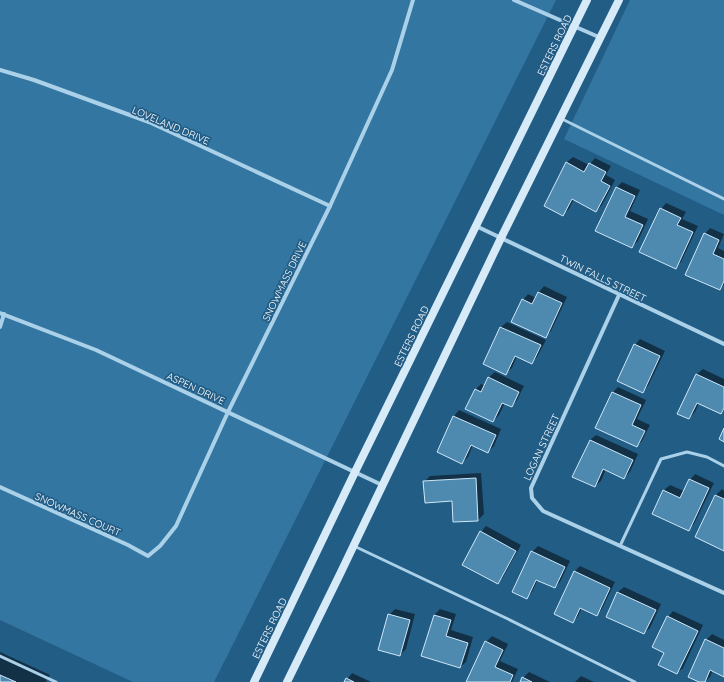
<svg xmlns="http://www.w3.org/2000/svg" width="724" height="682" font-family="Quicksand,sans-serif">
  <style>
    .green { fill: #3376a2 }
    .shadow { fill: #0007 }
    .building { fill: #4e89b0; stroke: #cfe7f7 }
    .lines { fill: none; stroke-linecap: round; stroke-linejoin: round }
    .service { stroke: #abd1e9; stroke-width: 3 }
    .minor { stroke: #abd1e9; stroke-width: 4 }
    .secondary { stroke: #d6eaf7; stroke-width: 8 }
    .labels { text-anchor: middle; stroke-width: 3.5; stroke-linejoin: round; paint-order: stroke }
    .street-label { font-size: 10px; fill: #fff; stroke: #225d86 }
  </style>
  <rect width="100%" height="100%" fill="#225d86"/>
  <g class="green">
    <polygon points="0,0 556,0 214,682 133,682 0,620"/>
    <polygon points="630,0 724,0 724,215 564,139"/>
  </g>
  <g class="shadow">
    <polygon points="573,157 589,165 595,158 611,166 606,175 615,180 602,205 596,211 574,199 569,209 563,214 545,205 567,162"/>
    <polygon points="622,182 640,190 630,211 648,219 638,241 632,247 617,187"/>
    <polygon points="666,203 686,212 682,219 698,226 681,262 675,267 661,209"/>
    <polygon points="710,228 724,234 718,248 724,251 724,285 719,289 705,234"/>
    <polygon points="544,286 567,297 551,331 545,337 523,300 528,294 536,298 539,292"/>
    <polygon points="507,322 546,340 537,357 532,363 517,356 512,368 506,373 484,363 501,327"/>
    <polygon points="640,339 665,351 648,386 642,392 635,345"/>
    <polygon points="703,369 724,379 724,410 721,413 699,403 695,412 689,418 678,413 697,374"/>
    <polygon points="495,372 524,386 517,400 512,406 505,403 499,415 493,421 475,390 481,384 485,386 489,377"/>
    <polygon points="618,387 646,400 637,419 650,425 642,441 637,446 613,392"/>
    <polygon points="459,410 501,429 494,446 488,452 473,445 468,457 462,463 438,452 454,416"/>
    <polygon points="596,435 638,454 630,472 624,478 606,469 601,481 595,486 590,440"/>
    <polygon points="481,473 484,514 478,520 454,521 453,500 424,482 430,476"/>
    <polygon points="695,474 714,483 694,524 688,530 653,514 664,490 670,485 684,491 690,480"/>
    <polygon points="722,489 724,491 724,550 696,537 716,495"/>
    <polygon points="486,526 521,545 503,577 498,583 481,532"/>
    <polygon points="538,546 570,561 560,582 555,587 538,579 532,592 527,597 532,552"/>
    <polygon points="580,566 615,582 602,609 597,614 582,608 578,616 573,622 574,572"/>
    <polygon points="624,587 661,604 650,628 644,633 607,616 618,592"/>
    <polygon points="395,609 415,614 406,649 400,655 389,615"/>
    <polygon points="440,609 456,614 451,630 473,637 466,662 460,667 434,615"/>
    <polygon points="673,611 703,625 683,668 677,673 668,617"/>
    <polygon points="712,634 724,640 724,676 713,670 710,677 705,682 701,682 706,640"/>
    <polygon points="492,636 508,644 500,661 518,669 512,682 468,682 486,642"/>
    <polygon points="0,652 50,675 46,682 0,682"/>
    <polygon points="529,672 550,682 521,682 523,678"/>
    <polygon points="352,673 371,682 345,682"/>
    <polygon points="581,676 594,682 575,682"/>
  </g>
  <g class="building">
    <polygon points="566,162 584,172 589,163 606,172 601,181 610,186 596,212 572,199 563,216 544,206"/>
    <polygon points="616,187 635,196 625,217 643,225 632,248 595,231"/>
    <polygon points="660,208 681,218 677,225 693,232 676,269 639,252"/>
    <polygon points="704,233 719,240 713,254 724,259 724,281 720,290 685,275"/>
    <polygon points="538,292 562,303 546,338 511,322 522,299 532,304"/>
    <polygon points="500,327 541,345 532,364 515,356 506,375 483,364"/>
    <polygon points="634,344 660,356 643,393 617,381"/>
    <polygon points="696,374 724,387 724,408 721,414 697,403 689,419 677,414"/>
    <polygon points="488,377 519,392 512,407 502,403 493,422 465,409 475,389 481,392"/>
    <polygon points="612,392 641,405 632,425 645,431 637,447 595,428"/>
    <polygon points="453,416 496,435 488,453 471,445 462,464 437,452"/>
    <polygon points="724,428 724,442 719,439"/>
    <polygon points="590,440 633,460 624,479 603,469 595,487 572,477"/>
    <polygon points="476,478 478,521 453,522 452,501 425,503 423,481"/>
    <polygon points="689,479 709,488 689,531 652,514 663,490 680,498"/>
    <polygon points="715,495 724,499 724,551 695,537"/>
    <polygon points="480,531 516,551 498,584 462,565"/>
    <polygon points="531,551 565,567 555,588 536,580 527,599 512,592"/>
    <polygon points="574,571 610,588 597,616 580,608 573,623 554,614"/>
    <polygon points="617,592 656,610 644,634 606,617"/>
    <polygon points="388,614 410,620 400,656 378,650"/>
    <polygon points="434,615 451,620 446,636 468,643 460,668 421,656"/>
    <polygon points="667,616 698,631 677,674 658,665 664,653 652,647"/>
    <polygon points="705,639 724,648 724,677 710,670 705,682 699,682 688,677"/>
    <polygon points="485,641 503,650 495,667 513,675 510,682 466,682"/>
    <polygon points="0,675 16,682 0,682"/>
    <polygon points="522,677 532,682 520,682"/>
    <polygon points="346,678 354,682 344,682"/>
  </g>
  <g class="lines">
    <g class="service">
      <polyline points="562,119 724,199"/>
      <polyline points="354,546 508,619 635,682"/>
      <polyline points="620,546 661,459 687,452 707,457 724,466"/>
      <polyline points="0,656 56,682"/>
    </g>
    <g class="minor">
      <polyline points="514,0 601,38"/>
      <polyline points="0,70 34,80 149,122 330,206"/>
      <polyline points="476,226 724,344"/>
      <polyline points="619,295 531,488 532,498 543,511 724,593"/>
      <polyline points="0,313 96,350 382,485"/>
      <polyline points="0,327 4,314"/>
      <polyline points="0,487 128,545 148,556 160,546 176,526 228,412 330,206 392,70 413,0"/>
    </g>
    <g class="secondary">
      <polyline points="254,682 355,472 587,0"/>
      <polyline points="287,682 341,572 501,238 619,0"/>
    </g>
  </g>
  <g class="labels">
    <g class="street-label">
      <text transform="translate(554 45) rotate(-64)" y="4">ESTERS ROAD</text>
      <text transform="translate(171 125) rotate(23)" y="4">LOVELAND DRIVE</text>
      <text transform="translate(603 278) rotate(26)" y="4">TWIN FALLS STREET</text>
      <text transform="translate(284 281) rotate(-64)" y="4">SNOWMASS DRIVE</text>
      <text transform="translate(411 336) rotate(-64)" y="4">ESTERS ROAD</text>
      <text transform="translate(196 388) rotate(25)" y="4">ASPEN DRIVE</text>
      <text transform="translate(541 447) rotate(-65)" y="4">LOGAN STREET</text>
      <text transform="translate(78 514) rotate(24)" y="4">SNOWMASS COURT</text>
      <text transform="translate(269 628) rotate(-64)" y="4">ESTERS ROAD</text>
    </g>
  </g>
</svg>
